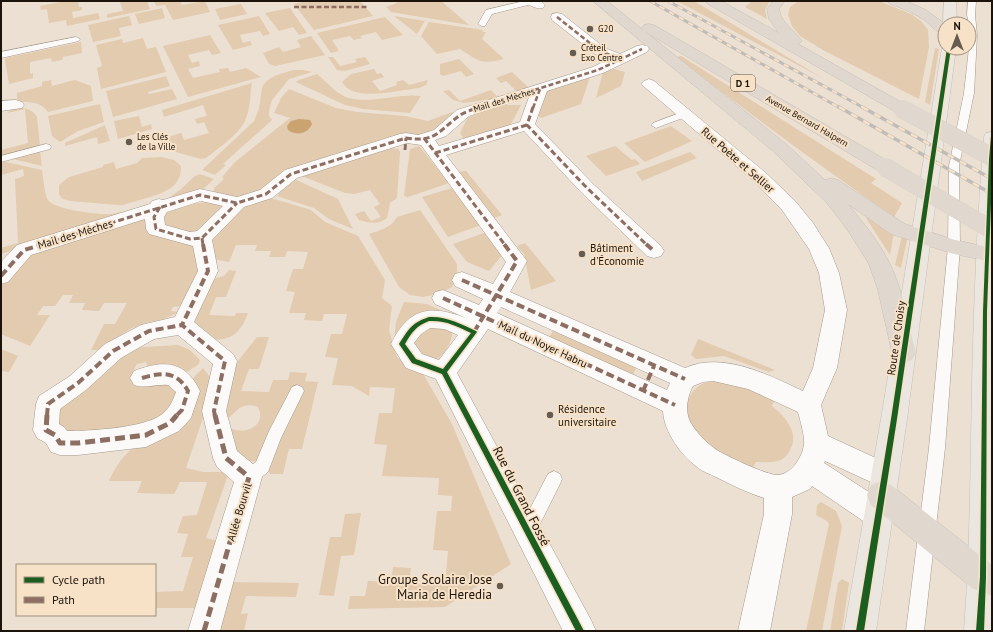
<svg xmlns="http://www.w3.org/2000/svg" width="993" height="632" viewBox="0 0 993 632" font-family="'PT Sans',sans-serif">
	<style>
		.green { fill: #e2cbaf }
		.water { fill: #caa371 }
		.lines { fill: none; stroke-linecap: round; stroke-linejoin: round }
		.lane-casing { stroke: #a39a8f; stroke-width: 1 }
		.street-casing { stroke: #a39a8f; stroke-width: 1 }
		.primary-casing { stroke: #c6c0ba; stroke-width: 1 }
		.highway-casing { stroke: #c6c0ba; stroke-width: 1 }
		.lane { fill: #fcfaf8; fill-rule: evenodd }
		.street { fill: #fcfaf8; fill-rule: evenodd }
		.primary { fill: #ece6e0; fill-rule: evenodd }
		.highway { fill: #e0d8cf; fill-rule: evenodd }
		.rail-far1-casing { stroke: #c0bcb8; stroke-width: 3 }
		.rail-casing { stroke: #c0bcb8; stroke-width: 3.5 }
		.rail-far1 { stroke: #f7e1c7; stroke-width: 2; stroke-dasharray: 5.5; stroke-linecap: butt }
		.rail { stroke: #f7e1c7; stroke-width: 2.5; stroke-dasharray: 7; stroke-linecap: butt }
		.highway-bridge-casing { stroke: #c6c0ba; stroke-width: 18; stroke-linecap: butt }
		.highway-bridge { stroke: #e0d8cf; stroke-width: 18 }
		.quiet-far3 { stroke: #8d6e63; stroke-width: 2.5; stroke-dasharray: 5 2.5; stroke-linecap: butt }
		.quiet-far2 { stroke: #8d6e63; stroke-width: 3; stroke-dasharray: 6 3; stroke-linecap: butt }
		.quiet-far1 { stroke: #8d6e63; stroke-width: 4; stroke-dasharray: 8 4; stroke-linecap: butt }
		.quiet { stroke: #8d6e63; stroke-width: 5; stroke-dasharray: 10 5; stroke-linecap: butt }
		.cycleway-casing { stroke: #f7e1c7; stroke-width: 3 }
		.cycleway { fill: #1b5e20; fill-rule: evenodd }
		.poi-dot { fill: #655b51; stroke: #f7e1c7; stroke-width: 1.5 }
		.labels { text-anchor: middle; stroke-width: 4; stroke-linejoin: round; paint-order: stroke }
		.far-poi-label { font-size: 9px; fill: #1c140b; stroke: #f7e1c7; text-anchor: start }
		.far-street-label { font-size: 9px; fill: #1c140b; stroke: #f7e1c7 }
		.shield { fill: #f7e1c7; stroke: #5e5243; stroke-width: 1 }
		.shield-label { font-size: 10px; font-weight: bold; fill: #1c140b }
		.street-label { font-size: 11px; fill: #1c140b; stroke: #f7e1c7 }
		.poi-label { font-size: 11px; fill: #1c140b; stroke: #f7e1c7; text-anchor: start }
		.near-street-label { font-size: 13px; fill: #1c140b; stroke: #f7e1c7 }
		.near-poi-label { font-size: 13px; fill: #1c140b; stroke: #f7e1c7; text-anchor: end }
	</style>
	<rect width="100%" height="100%" fill="#ece0d2"/>
	<g class="green">
		<path d="M66,1H78L79,7H82V10L72,12L73,18L98,13L100,19L67,26L66,20L49,23L47,9L41,10L40,6Z"/>
		<path d="M124,1H147L150,9L107,18V14L123,11L120,2Z"/>
		<path d="M154,1H180L182,5L205,1L210,12L173,20L165,5L156,6Z"/>
		<path d="M307,1H360L373,16L314,30L294,4Z"/>
		<path d="M396,1L407,2L441,1L469,25L391,12L386,7L397,3Z"/>
		<path d="M677,1H694L824,79Z"/>
		<path d="M752,1H770L765,10L767,19L745,7Z"/>
		<path d="M799,1H879L911,14L921,21L928,30L929,47L919,99L823,50L800,36L792,26L788,15L790,7Z"/>
		<path d="M241,4L247,14L220,20L215,9Z"/>
		<path d="M162,8L165,18L139,24L135,14Z"/>
		<path d="M290,8L307,33L299,35L293,27L279,31L265,13Z"/>
		<path d="M129,16L132,25L119,28L121,36L93,42L88,25Z"/>
		<path d="M259,16L270,34L263,36L260,31L240,35L243,43L250,41L252,45L233,50L218,25Z"/>
		<path d="M394,16L425,21L417,34Z"/>
		<path d="M385,17L403,35L382,40L376,32L360,36L362,38L354,40L350,36L332,40L339,51L331,53L317,33Z"/>
		<path d="M429,22L483,30L482,32H486L482,39L504,59C481,65 479,61 460,49L437,54L421,36Z"/>
		<path d="M210,35L221,53L212,55L209,50L188,55L192,63L199,61L200,66L188,69L193,78L220,72L219,69L228,68L230,72L246,68L261,77L188,97L163,46Z"/>
		<path d="M311,36L325,55L275,66L269,64L263,53L279,47L283,52L301,47L297,40Z"/>
		<path d="M143,38L147,49L156,47L166,72L101,89L97,68L102,66L96,45L122,39L123,43Z"/>
		<path d="M81,42L82,53L63,57L62,60L52,62L51,58L30,62V74L33,73V78L9,84L5,60L6,58Z"/>
		<path d="M935,48L939,49L930,105L925,102Z"/>
		<path d="M681,56L876,179L871,183L902,203L894,217C820,166 748,113 677,57Z"/>
		<path d="M328,57H333L340,66L357,62L355,59L365,57L370,64L345,71L337,70Z"/>
		<path d="M459,59L474,74L466,77L461,71L443,76L440,74V64Z"/>
		<path d="M374,69L377,74L381,73L384,77L372,81L380,91L397,85L396,82L403,80L409,85L428,80L426,85L419,88C399,90 353,103 342,82L351,74Z"/>
		<path d="M614,69L625,72L621,86L596,98L603,72Z"/>
		<path d="M294,70H303L312,72L289,79L272,100L269,111V116L272,120L223,164L226,165L215,175L202,170L254,121C270,91 246,82 294,70Z"/>
		<path d="M512,72L529,88L499,101L484,100L464,103L453,100L443,91L449,90L460,101L491,90L498,97L516,91L506,81L501,83L496,78Z"/>
		<path d="M317,74C327,82 337,95 349,98C371,104 398,93 421,96L410,113L363,109L345,105L296,82L299,80Z"/>
		<path d="M166,76L170,86L148,92L149,94L172,89L177,99L113,117L106,91Z"/>
		<path d="M590,77L581,104L541,118L536,114L547,91Z"/>
		<path d="M51,80L52,86L75,80L91,86L93,101L48,112C41,101 28,102 17,102V93L42,86V82Z"/>
		<path d="M252,83C250,95 250,112 244,123C236,137 218,148 206,158L201,159L165,149L160,140L171,137V136L181,133L184,140L209,133L204,122L197,124L195,119L207,116L203,105L164,117L162,110Z"/>
		<path d="M289,89L336,108L357,112L405,116L428,121L452,112L454,115L448,123L426,135L403,136L264,191L235,199L214,193V188L224,179L222,177L235,162L290,118L274,113L281,98Z"/>
		<path d="M100,104L104,122L78,131L60,142L52,136L48,116Z"/>
		<path d="M502,105H521L509,128L464,139L460,133L468,117Z"/>
		<path d="M14,107C23,108 32,108 37,117L40,146L1,156V150L28,143L25,109L7,113Z"/>
		<path d="M139,116L142,127L151,124L152,129L118,139L114,121Z"/>
		<path d="M105,125L110,141L98,144L97,137L65,146V143Z"/>
		<path d="M671,126L692,141L645,162L624,143Z"/>
		<path d="M419,146L449,183L408,197L404,196L410,149Z"/>
		<path d="M615,146L632,160L635,159L640,164L606,176L586,156Z"/>
		<path d="M391,148L398,149L400,152L397,198L390,203L387,218C378,225 370,223 359,220L355,214L364,211L371,221L381,217L374,207L380,204L370,190L354,194L345,193L299,175Z"/>
		<path d="M40,151L42,166L13,159Z"/>
		<path d="M690,152L697,158L642,181L636,172Z"/>
		<path d="M161,157L174,160L181,166C181,172 180,178 176,183C167,195 137,200 123,205H118L70,201L63,199L59,195V185L69,177L103,167V165L114,162L116,169L137,163L142,158Z"/>
		<path d="M1,161L42,170C43,177 45,196 48,200C55,210 99,215 111,214C125,212 139,207 153,203L154,207L1,254V248L18,243L15,179L24,176L23,169L1,175Z"/>
		<path d="M466,171L502,215L494,218L457,172Z"/>
		<path d="M200,174L214,179L200,192L163,202L181,189L195,176Z"/>
		<path d="M292,178L338,199L353,229L329,219L314,208L277,196Z"/>
		<path d="M452,188L481,225L448,237L422,197Z"/>
		<path d="M271,198L311,210L325,222L358,236L385,280L382,298L392,306L389,330L397,357L422,372L452,424L511,564L445,607L348,609L350,596H365L368,581L391,582L393,567L411,568L409,584L445,585L448,551L433,550L437,511H451L452,496L438,495L439,478L382,476L387,445L374,444L379,413H392L395,388L370,387L369,396L352,386L332,385L338,358L325,357L331,334H342L347,314H324L322,321L304,320L306,313H289L295,292L286,291L293,269H303L308,252L287,251L285,257H269L271,251H255L257,245H236L229,262L213,259L208,239L234,211Z"/>
		<path d="M210,202L226,206L201,231L192,234L163,226V214C176,204 194,203 210,202Z"/>
		<path d="M420,210L457,264V274L452,287L441,293L433,295L423,297L410,295L399,287L369,234C380,230 391,228 397,217Z"/>
		<path d="M146,217L199,241L194,252L200,266L183,306L173,307L171,311L179,312L164,319L145,323L130,329L99,350H91L104,324H115L127,303H104L99,311L82,310L85,303H69L73,295H63L55,306H43L37,315H50L30,346L1,334V285L23,261L35,253Z"/>
		<path d="M868,217L894,232L890,255L866,218Z"/>
		<path d="M487,232L503,254L489,271L467,262L453,244Z"/>
		<path d="M902,236L906,237L907,240L901,268L895,265Z"/>
		<path d="M525,243L556,281L531,290L524,254L517,246Z"/>
		<path d="M229,270L236,271L226,297H216L209,315L235,316L236,313H248C239,337 227,343 202,338C200,336 198,333 196,330C191,318 208,290 213,279L224,276Z"/>
		<path d="M404,302L427,304L449,314L394,340L396,322Z"/>
		<path d="M429,323L452,332C453,342 443,356 435,361L421,357L412,345Z"/>
		<path d="M554,329L637,366L630,381L546,343Z"/>
		<path d="M257,337H269L259,369H249L241,391L269,392L273,380H288L290,372L307,373L305,381L318,382L302,449H289L283,474H270L262,455L256,461L246,462L238,457L227,432L233,429C247,435 267,424 258,407C240,401 237,412 225,421L230,371Z"/>
		<path d="M698,339L775,370L769,372L724,356L696,359L691,355Z"/>
		<path d="M178,345L190,350L200,360L198,365L185,373L148,370L146,362L137,364L134,369L138,382L152,377L181,388L163,424L60,436L55,418L61,405L130,348Z"/>
		<path d="M1,349L18,356L9,372L1,371Z"/>
		<path d="M203,368L210,377L206,409L186,468L203,472H229L206,538L218,541L197,608H155V592L183,591L193,557H181L188,534L177,533L183,516L197,515L207,482H180L174,494L137,493L142,481H109C116,465 129,446 146,441L189,382Z"/>
		<path d="M728,380L775,399L772,406C784,416 799,431 791,448C789,453 785,458 781,460C773,463 764,462 756,462L752,469C734,461 709,453 696,438C682,421 682,393 704,383C712,380 720,380 728,380Z"/>
		<path d="M821,502L836,511L842,526L822,631H806L829,524L827,521L816,515L817,505Z"/>
		<path d="M361,513L354,555L341,556L334,596L319,595L330,537H341L345,514Z"/>
		<path d="M842,579L849,583L842,631H830L838,583Z"/>
		<path d="M230,582L299,583L296,597L246,596L241,614L248,613L244,631H216Z"/>
	</g>
	<path class="water" d="M299,119L310,120L312,124C308,134 296,136 288,130L287,126L291,121Z"/>
	<g class="lines">
		<g class="lane-casing">
			<g id="lane">
				<path d="M524,1H537L536,3L492,14L485,26H482L478,24L486,10Z"/>
				<path d="M968,1H976L975,15L977,35L974,93L959,166L960,247L945,448L924,631H906L929,448L948,247L949,166L964,93L969,48V24L967,15Z"/>
				<path d="M76,37L80,39L79,41L1,58V52Z"/>
				<path d="M685,111L690,114L688,116L656,128L651,125L653,123Z"/>
				<path d="M46,144L50,145L51,147L50,149L1,162V156Z"/>
				<path d="M297,385L302,387L304,391L281,438L268,472L255,482L249,485L243,482L241,477L243,472L256,462L269,431L292,387Z"/>
				<path d="M554,471L560,474L562,479L560,484L533,538L527,540L521,538L519,532L521,526L548,474Z"/>
			</g>
		</g>
		<g class="street-casing">
			<g id="street">
				<path d="M526,1H541L545,5L543,8C537,9 530,7 526,1Z"/>
				<path d="M557,13L562,14L605,48L620,54L637,46L642,45L647,46L649,49L647,52L603,73L547,91L535,124L593,184L661,246L664,251L661,256L654,258L647,256L581,192L524,131L446,155L527,261L510,292L685,368C723,351 768,375 803,391L813,368L825,310L819,273L809,249L782,210L754,181L641,84L644,81L649,79L654,81L766,173L796,202L813,223L829,248L839,273L847,310L837,368L821,405L828,436L893,466L897,475L893,484L884,488L825,461L824,463L889,505L893,515L889,525L879,529L869,525L812,486L810,489L792,497V514L770,631H738L764,514V498C748,493 732,485 716,477C710,474 703,472 697,467C681,455 664,432 663,411L488,329L457,373L591,620L596,631H563L436,379L406,368L391,344C409,307 431,304 468,319L435,304L432,298L435,292L443,290L479,305L483,299L455,286L452,280L455,274L462,272L493,284L506,262L421,145L407,143L297,178L272,198L244,207L212,240L218,271L194,322L233,354L237,361L226,411L237,451L258,468L262,477L220,631H188L234,482L217,467L213,458L202,411L213,364L178,335L154,339L121,358L86,390L60,409L59,424L64,427L67,431C90,431 143,428 161,415C169,409 173,401 176,392L168,385C156,384 145,389 134,385L130,378L134,371C163,360 185,360 200,391L191,418L179,431L146,447L78,455H60L51,452L46,443L37,438L33,430L36,404L39,396L70,376L105,344L141,325L175,317L198,271L193,246L149,234L146,229L145,219L31,255L8,282L1,284V262L17,245L150,204L152,201L159,199L163,200L200,189L237,197L260,190L285,170L400,134L406,133L418,135L434,130L457,110L593,67L609,59L595,54L552,20L551,17L552,14ZM529,97L520,122L439,146L435,140L446,136L469,116ZM201,201L223,206L197,231L190,232L165,225L164,217L167,212ZM501,307L670,383L667,390L497,313ZM430,328L444,329L458,335L439,360L422,354L414,343L421,334ZM713,381L748,389L798,412C800,420 805,436 804,445C802,457 792,474 778,475C769,476 726,456 717,450C708,445 692,428 689,419C685,408 688,395 693,386L703,382Z"/>
				<path d="M16,100L22,102L24,105L22,108L1,111V101Z"/>
			</g>
		</g>
		<g class="primary-casing">
			<g id="primary">
				<path d="M944,1H956L957,24H945V26L943,24Z"/>
				<path d="M945,45V48H956L907,419L876,631H844L881,419L942,48Z"/>
				<path d="M992,132V631H964C972,525 970,419 974,313C976,254 979,195 984,137L986,133Z"/>
			</g>
		</g>
		<g class="highway-casing">
			<g id="highway">
				<path d="M593,1H607L786,144L825,180L832,178L838,180L905,224L955,240L992,248V260L988,261L954,254L891,234L848,204C863,222 878,241 889,262C903,290 908,323 916,353L912,360L904,363L896,360L892,353L878,290L869,264L847,229L827,203L774,152Z"/>
				<path d="M706,1H721L779,33L769,19L767,9L773,1H785L779,9C782,25 794,29 802,41L798,44L908,106L910,109L908,112L902,114L896,112L708,4Z"/>
				<path d="M888,1H906L926,10L945,24V35C937,33 931,25 924,20C914,13 902,8 890,4Z"/>
				<path d="M649,24L654,25L891,163L894,167L891,171L885,173L879,171L644,31L642,28L644,25Z"/>
				<path d="M881,481L891,485L992,565V596L972,588L871,505L867,495L871,485Z"/>
			</g>
		</g>
		<use href="#lane" class="lane"/>
		<use href="#street" class="street"/>
		<use href="#primary" class="primary"/>
		<use href="#highway" class="highway"/>
		<g class="rail-far1-casing">
			<g id="rail-far1">
				<path d="M650,1L840,108"/>
				<path d="M668,1L864,108"/>
			</g>
		</g>
		<g class="rail-casing">
			<g id="rail">
				<path d="M839,107L992,194"/>
				<path d="M862,107L992,179"/>
			</g>
		</g>
		<use href="#rail-far1" class="rail-far1"/>
		<use href="#rail" class="rail"/>
		<g class="highway-bridge-casing">
			<g id="highway-bridge">
				<path d="M902,109L992,157"/>
				<path d="M885,167L992,230"/>
			</g>
		</g>
		<use href="#highway-bridge" class="highway-bridge"/>
		<g class="quiet-far3">
			<path d="M294,7H368"/>
			<path d="M557,17L600,51L620,59"/>
			<path d="M477,108L598,70L642,49"/>
			<path d="M533,108L540,89"/>
		</g>
		<g class="quiet-far2">
			<path d="M533,107L527,125L587,188L647,245"/>
			<path d="M424,138L505,245"/>
			<path d="M405,150L406,138"/>
			<path d="M435,153L527,125"/>
			<path d="M160,207L154,217L156,229L190,239L202,238L237,203"/>
			<path d="M202,238L203,245"/>
			<path d="M41,245L200,195L237,203L266,194L291,174L406,138C438,143 439,129 462,114C467,111 475,109 480,107"/>
		</g>
		<g class="quiet-far1">
			<path d="M203,244L208,271L182,325L225,361L214,411L215,416"/>
			<path d="M646,244L654,251"/>
			<path d="M1,276L24,250L44,244"/>
			<path d="M462,280L685,379"/>
			<path d="M443,298L675,405"/>
			<path d="M474,332L517,261L504,244"/>
			<path d="M142,378C162,372 177,371 188,391L182,410L176,416"/>
			<path d="M643,391L654,366"/>
			<path d="M47,416L48,404L78,383L113,351L149,331L182,325"/>
		</g>
		<g class="quiet">
			<path d="M47,415L46,430L55,435L60,443H78L146,435L170,423L177,415"/>
			<path d="M204,631L249,477L226,458L215,415"/>
		</g>
		<g class="cycleway-casing">
			<g id="cycleway">
				<path d="M947,48H951L897,419L864,631H856L891,419Z"/>
				<path d="M991,136H992V176L987,311L986,577L984,631H976L980,577L983,311L989,159Z"/>
				<path d="M429,317C446,316 461,324 476,331L477,332L447,372L584,631H576L442,374L412,363L399,344C409,329 411,323 429,317ZM429,321C445,320 457,326 471,333L443,369L416,359L405,344C412,332 416,326 429,321Z"/>
			</g>
		</g>
		<use href="#cycleway" class="cycleway"/>
	</g>
	<g class="poi-dot">
		<circle cx="590" cy="29" r="4"/>
		<circle cx="573" cy="53" r="4"/>
		<circle cx="129" cy="142" r="4"/>
		<circle cx="582" cy="254" r="4"/>
		<circle cx="550" cy="415" r="4"/>
		<circle cx="500" cy="586" r="4"/>
	</g>
	<g class="labels">
		<g class="far-poi-label">
			<text x="598" y="32">G20</text>
			<text x="581" y="51">Créteil<tspan x="581" dy="10">Exo Centre</tspan></text>
			<text x="137" y="140">Les Clés<tspan x="137" dy="10">de la Ville</tspan></text>
		</g>
		<g class="far-street-label">
			<text transform="translate(504 100) rotate(-17)" y="3">Mail des Mèches</text>
			<text transform="translate(807 121) rotate(30)" y="3">Avenue Bernard Halpern</text>
		</g>
		<rect class="shield" x="731" y="75" width="24" height="16" rx="3"/>
		<g class="shield-label">
			<text x="743" y="87">D 1</text>
		</g>
		<g class="street-label">
			<text transform="translate(738 160) rotate(41)" y="4">Rue Poète et Sellier</text>
			<text transform="translate(75 234) rotate(-17)" y="4">Mail des Mèches</text>
			<text transform="translate(896 338) rotate(-82)" y="4">Route de Choisy</text>
			<text transform="translate(543 344) rotate(25)" y="4">Mail du Noyer Habru</text>
			<text transform="translate(239 512) rotate(-73)" y="4">Allée Bourvil</text>
		</g>
		<g class="poi-label">
			<text x="590" y="252">Bâtiment<tspan x="590" dy="13">d'Économie</tspan></text>
			<text x="558" y="413">Résidence<tspan x="558" dy="13">universitaire</tspan></text>
		</g>
		<g class="near-street-label">
			<text transform="translate(522 496) rotate(63)" y="5">Rue du Grand Fossé</text>
		</g>
		<g class="near-poi-label">
			<text x="492" y="584">Groupe Scolaire Jose<tspan x="492" dy="15">Maria de Heredia</tspan></text>
		</g>
	</g>
	<rect width="993" height="632" fill="none" stroke="#1c140b" stroke-width="4"/>
	<rect x="16" y="564" width="140" height="52" fill="#f7e1c7" stroke="#9f8f7c"/>
	<rect x="24" y="577" width="20" height="6" fill="#1b5e20" stroke="#9f8f7c"/>
	<text x="52" y="584" font-size="12" fill="#1c140b">Cycle path</text>
	<rect x="24" y="597" width="20" height="6" fill="#8d6e63" stroke="#9f8f7c"/>
	<text x="52" y="604" font-size="12" fill="#1c140b">Path</text>
	<g transform="translate(957 36)"><circle r="19" fill="#f7e1c7" stroke="#9f8f7c"/>
	<path d="M0-3L7 15L0 10L-7 15Z" fill="#655b51"/>
	<text y="-6" font-size="11" font-weight="bold" text-anchor="middle" fill="#1c140b">N</text>
	</g>
</svg>
